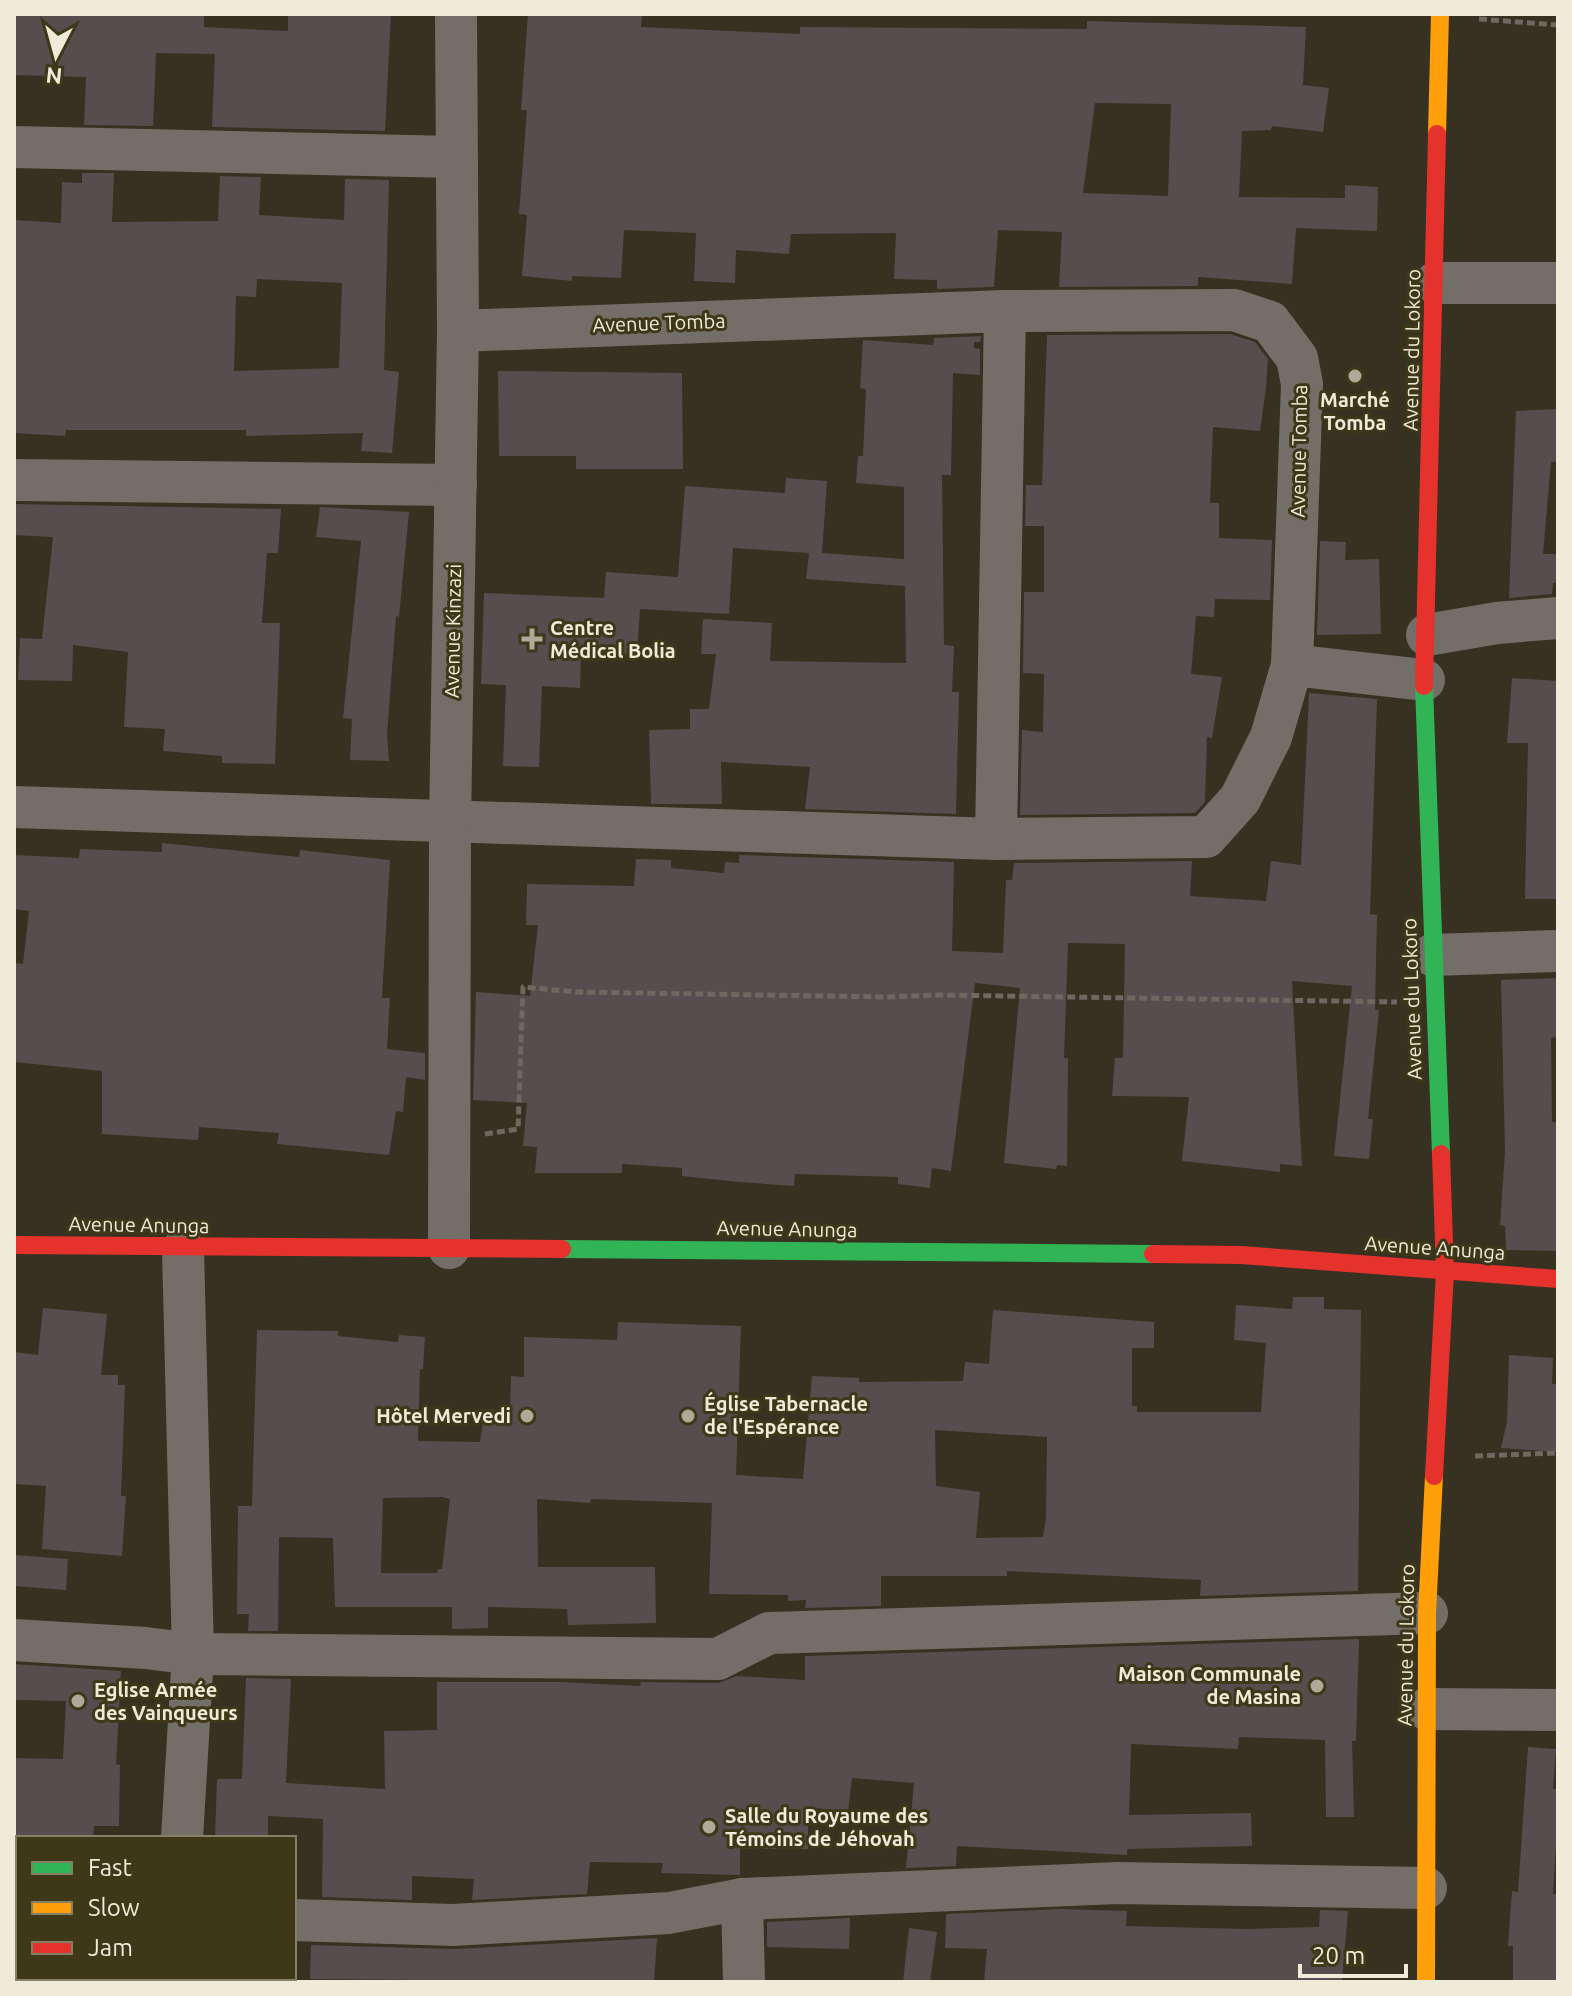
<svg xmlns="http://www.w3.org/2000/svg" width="1572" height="1996" viewBox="0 0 1572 1996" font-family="Ubuntu,sans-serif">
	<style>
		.building { fill: #574d4e; fill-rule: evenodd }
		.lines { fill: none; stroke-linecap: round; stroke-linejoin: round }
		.path { stroke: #6d6860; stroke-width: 5; stroke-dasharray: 8 4; stroke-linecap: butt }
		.street { stroke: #736f68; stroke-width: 42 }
		.fast { stroke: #30b455; stroke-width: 18 }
		.slow { stroke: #ff9f0a; stroke-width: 18 }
		.jam { stroke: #e5322d; stroke-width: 18 }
		.poi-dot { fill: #aeaa98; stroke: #3e3718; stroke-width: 3 }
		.labels { text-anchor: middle; stroke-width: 6; stroke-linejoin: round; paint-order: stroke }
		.street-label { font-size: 20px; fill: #efebd9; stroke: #3e3718 }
		.poi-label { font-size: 20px; font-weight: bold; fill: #efebd9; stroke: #3e3718; text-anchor: start }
	</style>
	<rect width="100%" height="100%" fill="#363120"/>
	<g class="building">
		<path d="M14,14H204V27L288,31V14H391L385,131L212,127L215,54L156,53L153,126L84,125L86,77L14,75Z"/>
		<path d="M528,14H642L641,27L800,34V27L1087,29V21L1306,27L1303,85L1329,88L1323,132L1272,126L1271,130L1242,131L1239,197L1345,198V185L1378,187L1377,231L1296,228L1292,284L1198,277V286L1059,287L1062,232L998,230L994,287L937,289V280L894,279L896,233L791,234L789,254L736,250L735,283L694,281L696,233L624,230L621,278L572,276V281L522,276L527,215L519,214L527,110H521ZM1095,103L1171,104L1168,196L1083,193Z"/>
		<path d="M82,173H114L112,222L218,221L220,176L261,177L259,215L344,220L345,179L389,180L384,370L399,372L392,453L361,451L363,433L246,436V430H66L65,436L14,433V220L61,223L62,182L82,183ZM257,279L342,283L339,368L234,371L236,296L256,297Z"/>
		<path d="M1230,334L1255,342L1268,359L1266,388L1260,431L1213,427L1210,503H1219V538L1272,540L1270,600L1215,599L1214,617L1196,616L1191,674L1222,677L1212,738L1207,737L1205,802L1195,813L1020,815L1022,730L1043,732L1044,674L1023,673L1024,592H1044V526H1025L1026,485H1042L1047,335Z"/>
		<path d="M981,336L980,342H974V348L980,349V375L953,373L951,475H942L944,645L954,646L952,692H959L956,814L805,809L810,767L721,762L722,804H651L649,730L690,729V709H709L716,654H701L703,619L772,623L770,661L906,663L905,586L806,579L809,553L733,548L729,614L640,609L637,656L581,652L580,688L542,686L539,767L503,766L506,685L481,684L484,593L604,598L606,572L678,577L685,486L785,493L786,478L827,481L822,553L904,559V487L856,483L858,456H863L866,389L860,388L863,340L933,345L934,338Z"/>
		<path d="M498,371L682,373L683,469H576V456H499Z"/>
		<path d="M1558,409V462H1551L1543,554H1558V583H1553L1552,594L1509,598L1516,411Z"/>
		<path d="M14,504L281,509L278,553H267L262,623H280L275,764L222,763V756L163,751L165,729L124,727L128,652L73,645L72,681L18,680L20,638L42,639L53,537L14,535Z"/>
		<path d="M320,507L409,512L399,617L396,616L387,734L389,761L350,760L352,719L343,718L361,541L316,537Z"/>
		<path d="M1320,541L1346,542L1345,560L1379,559L1381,634L1317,635Z"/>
		<path d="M1512,678L1558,681V899H1525L1528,743H1507Z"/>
		<path d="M1309,693L1377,699L1370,914L1377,915L1375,1010H1379L1368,1119H1373L1369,1159L1334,1156L1352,986L1292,981L1302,1166L1280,1164V1172L1182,1161L1189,1097L1112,1096L1115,1058H1123L1125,944L1068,943L1064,1058H1068L1067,1166L1057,1165L1056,1169L1004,1163L1020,988L975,983L951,1171L932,1168L930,1188L898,1184V1177L795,1174L794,1186L739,1182L682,1176V1168L622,1164V1173H535L537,1147L523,1146L527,1103L473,1100L476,992L530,996L538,925H526L527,884L634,886L636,859L671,860V868L724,873L725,862L739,863V855L954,862L952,951L1003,953L1006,880H1012L1014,863L1192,861L1190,896L1266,901L1271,861L1301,865Z"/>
		<path d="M162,843L299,857L300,850L390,860L382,998H390L387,1049L425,1053V1080L406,1077L403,1112L396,1111L389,1155L277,1144L279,1133L199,1127L198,1140L102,1134V1071L14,1062V963L23,964L29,911L14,909V855L79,858L80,849L162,852Z"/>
		<path d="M1558,978V1037L1551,1038L1552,1122H1558V1251L1506,1250L1505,1226L1500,1225L1505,1152L1501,980Z"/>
		<path d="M1293,1297H1324V1309L1361,1310L1358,1591L1200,1596L1201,1580L1007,1571V1576H881V1606L805,1608L806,1600L788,1601V1595L709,1594L712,1503L591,1499L590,1503L537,1499L538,1567H655L656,1623L568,1625L567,1609L488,1607V1628L452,1629V1607H335L333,1538L279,1537L278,1631H248L249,1614H237L238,1506H252L257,1330L338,1331V1336L398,1342L399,1335L425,1337L423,1369H420L418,1441L480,1442L485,1409L510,1412L511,1376L524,1377V1337L617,1340L618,1322L741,1326L736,1475L803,1479L812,1376L859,1378V1382L963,1381L965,1362L989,1364L993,1310L1154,1322V1348H1132V1406H1137V1412H1261L1266,1343L1234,1340L1236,1305L1292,1309ZM935,1430L1047,1437L1046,1518L1043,1537L976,1538L980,1492L936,1486ZM442,1497L450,1499L442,1569H438L437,1573H381L383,1498Z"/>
		<path d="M43,1308L107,1314L101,1375H118V1385H125L121,1496H126L122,1556L42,1549L46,1486L14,1484V1352L38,1355Z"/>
		<path d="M1509,1355L1553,1358L1552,1384H1558V1452L1501,1448L1507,1422Z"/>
		<path d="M14,1555L68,1559L66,1590L14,1586Z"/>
		<path d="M1359,1639L1356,1741H1352L1354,1817H1326L1325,1740L1239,1737L1238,1749L1131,1744L1129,1815L1251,1813L1252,1846L1127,1849V1855L957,1846L956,1866L906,1868L914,1783L852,1778L848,1812L808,1807V1849H740V1875L661,1873L663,1863L590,1862L587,1894L472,1900L474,1879L412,1876V1900L322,1897L323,1819L268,1816V1838H215L217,1779H242L246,1678L291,1679L286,1783L385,1789L384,1731L437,1730V1682H561L640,1686L641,1682L718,1683L737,1676L805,1680V1656Z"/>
		<path d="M14,1664L121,1671L116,1764L120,1765L119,1826H94L93,1838H14V1758L63,1759L66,1701L14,1700Z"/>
		<path d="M1528,1747L1556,1749L1553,1789H1558V1813L1553,1894H1558V1982H1513V1946H1508L1512,1891L1518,1892Z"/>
		<path d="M1060,1909L1127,1911L1126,1926L1246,1929L1319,1927L1320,1910L1348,1911L1342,1982H984L987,1949L945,1948L946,1914Z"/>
		<path d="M850,1918L849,1949L767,1947V1922Z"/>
		<path d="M909,1928L937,1932L930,1982H903Z"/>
		<path d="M657,1938L654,1982L310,1979L311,1945L454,1949Z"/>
	</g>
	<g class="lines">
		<g class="path">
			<path d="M1479,19L1558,25"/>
			<path d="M485,1134L518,1129L523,987L576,992L887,997L939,995L1397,1002"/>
			<path d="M1475,1456L1558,1453"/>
		</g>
		<g class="street">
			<path d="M14,147L454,157"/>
			<path d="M1435,283H1558"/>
			<path d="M458,331L1005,311L1234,310L1270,322L1297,358L1302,384L1292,665"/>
			<path d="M14,480L456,485"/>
			<path d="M1427,635L1497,623L1558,618"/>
			<path d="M14,807L996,839L1206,837L1240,799L1271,737L1292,665L1424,680"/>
			<path d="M996,839L1005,311"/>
			<path d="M1432,955L1558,951"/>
			<path d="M449,1248L450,824L458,331L456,14"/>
			<path d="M14,1640L146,1648L193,1654L718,1659L769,1633L1427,1613"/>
			<path d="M1426,1709L1558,1710"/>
			<path d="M182,1838L193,1654L183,1249"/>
			<path d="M742,1899L744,1982"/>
			<path d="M14,1912H18"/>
			<path d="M294,1920L453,1925L669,1913L742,1899L1118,1883L1426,1888"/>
			<path d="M175,1982L176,1978"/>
		</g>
		<g class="fast">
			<path d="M1424,686L1441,1154"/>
			<path d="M562,1249L1153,1254"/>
		</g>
		<g class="slow">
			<path d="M1437,134L1440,14"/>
			<path d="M1426,1982L1427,1613L1434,1476"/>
		</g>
		<g class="jam">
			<path d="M1424,686L1437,134"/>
			<path d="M14,1245L562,1249"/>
			<path d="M1153,1254L1241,1255L1558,1279"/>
			<path d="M1434,1476L1445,1271L1441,1154"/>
		</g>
	</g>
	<g class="poi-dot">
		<circle cx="1355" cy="376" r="8"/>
		<path d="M528 627h8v8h8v8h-8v8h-8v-8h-8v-8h8z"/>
		<circle cx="527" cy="1416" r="8"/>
		<circle cx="688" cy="1416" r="8"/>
		<circle cx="1317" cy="1686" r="8"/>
		<circle cx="78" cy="1701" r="8"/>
		<circle cx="709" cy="1827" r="8"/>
	</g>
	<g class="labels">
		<g class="street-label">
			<text transform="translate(659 323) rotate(-2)" y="7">Avenue Tomba</text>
			<text transform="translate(1412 350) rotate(-89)" y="7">Avenue du Lokoro</text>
			<text transform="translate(1299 451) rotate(-89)" y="7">Avenue Tomba</text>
			<text transform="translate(453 631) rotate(-89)" y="7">Avenue Kinzazi</text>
			<text transform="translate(1412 999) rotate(-92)" y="7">Avenue du Lokoro</text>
			<text transform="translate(139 1225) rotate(1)" y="7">Avenue Anunga</text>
			<text transform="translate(787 1229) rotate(1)" y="7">Avenue Anunga</text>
			<text transform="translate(1435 1248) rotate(4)" y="7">Avenue Anunga</text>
			<text transform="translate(1406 1645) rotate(-89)" y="7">Avenue du Lokoro</text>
		</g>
		<g class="poi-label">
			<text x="1355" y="407" text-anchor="middle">Marché<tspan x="1355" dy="23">Tomba</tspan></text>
			<text x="550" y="635">Centre<tspan x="550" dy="23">Médical Bolia</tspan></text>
			<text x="704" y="1411">Église Tabernacle<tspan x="704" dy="23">de l'Espérance</tspan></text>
			<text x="511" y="1423" text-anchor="end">Hôtel Mervedi</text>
			<text x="1301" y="1681" text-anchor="end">Maison Communale<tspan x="1301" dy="23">de Masina</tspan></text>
			<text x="94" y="1697">Eglise Armée<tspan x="94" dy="23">des Vainqueurs</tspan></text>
			<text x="725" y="1823">Salle du Royaume des<tspan x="725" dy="23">Témoins de Jéhovah</tspan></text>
		</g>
	</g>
	<rect width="1572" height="1996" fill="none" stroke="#efebd9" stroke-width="32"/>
	<rect x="16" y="1836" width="280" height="144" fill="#3e3718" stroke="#857f65" stroke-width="2"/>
	<rect x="32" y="1862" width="40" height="12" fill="#30b455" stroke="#857f65" stroke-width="2"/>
	<text x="88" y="1876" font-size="24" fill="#efebd9">Fast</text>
	<rect x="32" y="1902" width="40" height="12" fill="#ff9f0a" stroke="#857f65" stroke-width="2"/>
	<text x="88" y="1916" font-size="24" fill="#efebd9">Slow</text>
	<rect x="32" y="1942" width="40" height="12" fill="#e5322d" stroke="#857f65" stroke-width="2"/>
	<text x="88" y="1956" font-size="24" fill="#efebd9">Jam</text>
	<g transform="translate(56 56) rotate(186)" stroke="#3e3718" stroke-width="6" paint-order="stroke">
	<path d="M0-6L14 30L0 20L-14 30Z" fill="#efebd9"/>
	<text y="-12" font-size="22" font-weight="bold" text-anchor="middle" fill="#efebd9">N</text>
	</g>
	<path d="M1300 1964v12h106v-12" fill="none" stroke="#efebd9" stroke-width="4"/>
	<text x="1312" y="1964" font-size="24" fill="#efebd9" stroke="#3e3718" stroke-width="6" paint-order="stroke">20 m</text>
</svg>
